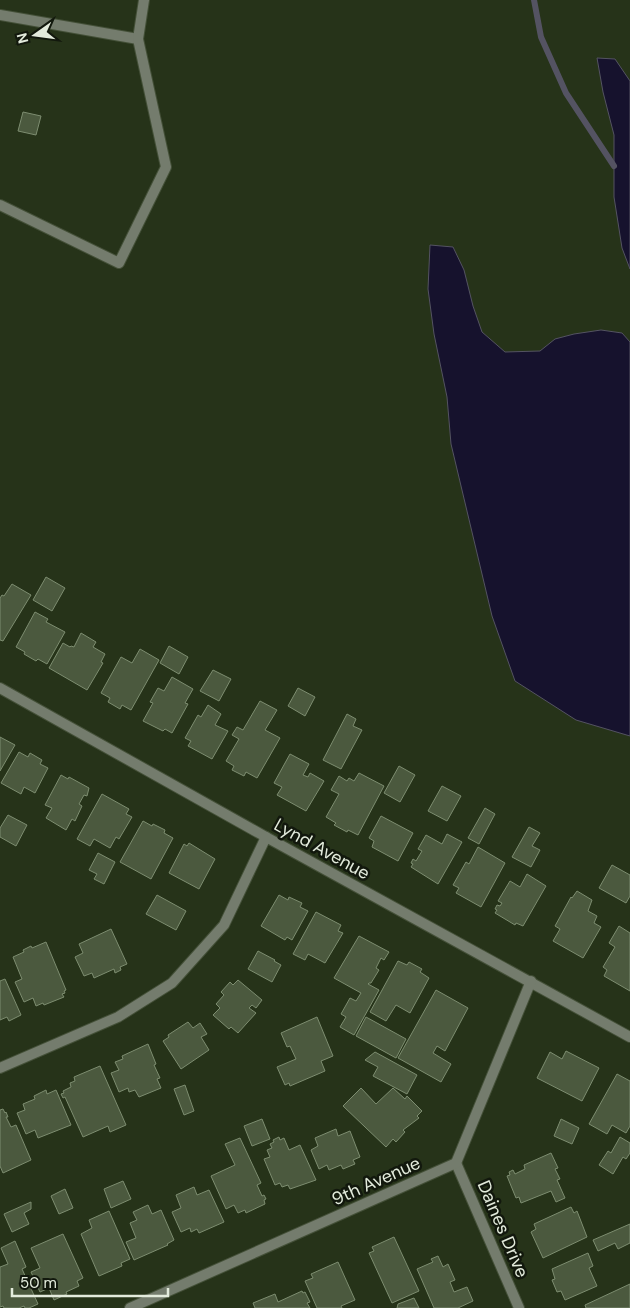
<svg xmlns="http://www.w3.org/2000/svg" width="630" height="1308" viewBox="0 0 630 1308" font-family="'DM Sans',sans-serif">
	<style>
		.water { fill: #16122d; stroke: #545362 }
		.lines { fill: none; stroke-linecap: round; stroke-linejoin: round }
		.stream { stroke: #545362; stroke-width: 6 }
		.building { fill: #4b593e; stroke: #7d8d70 }
		.lane-casing { stroke: #445038; stroke-width: 12 }
		.street-casing { stroke: #445038; stroke-width: 12 }
		.lane { stroke: #747c6d; stroke-width: 10 }
		.street { stroke: #747c6d; stroke-width: 10 }
		.labels { text-anchor: middle; stroke-width: 5; stroke-linejoin: round; paint-order: stroke }
		.street-label { font-size: 18px; fill: #e3ebdc; stroke: #12180d }
	</style>
	<rect width="100%" height="100%" fill="#263319"/>
	<g class="water">
		<path d="M597,58L615,59L630,81V269L622,248L614,197V135L603,92Z"/>
		<path d="M430,245L453,247L464,270L473,306L482,332L505,352L540,351L555,339L574,334L601,330L622,333L630,342V736L576,720L515,681L492,616L451,444L447,397L434,334L428,289Z"/>
	</g>
	<g class="lines">
		<path class="stream" d="M534,0L541,37L566,93L614,166"/>
	</g>
	<g class="building">
		<path d="M23,112L41,116L36,135L18,131Z"/>
		<path d="M46,577L65,588L52,611L33,600Z"/>
		<path d="M12,584L31,595L3,641L0,640V598L2,595L4,596Z"/>
		<path d="M35,612L48,619L46,622L65,632L47,664L38,659L36,661L24,654L25,652L16,647Z"/>
		<path d="M81,633L96,642L93,647L105,654L101,662L103,663L87,690L49,668L63,643L70,647L71,646L74,647Z"/>
		<path d="M169,646L188,657L179,674L160,663Z"/>
		<path d="M140,649L159,660L131,710L122,705L120,709L108,702L110,698L101,693L121,657L132,663Z"/>
		<path d="M213,670L231,679L219,701L200,691Z"/>
		<path d="M172,677L193,689L185,703L188,704L172,733L165,729L163,731L143,721L153,703L150,702L158,688L164,691Z"/>
		<path d="M298,688L315,697L305,716L288,706Z"/>
		<path d="M260,701L277,710L265,730L280,738L257,778L246,772L244,776L232,770L234,766L226,761L239,739L232,735L237,727L243,730Z"/>
		<path d="M208,705L221,714L215,725L228,731L212,759L188,746L191,741L185,738L198,715L201,717Z"/>
		<path d="M347,714L356,719L353,726L362,730L341,769L323,760Z"/>
		<path d="M0,737L15,745L0,771Z"/>
		<path d="M19,752L28,757L30,753L42,760L40,764L48,768L35,793L24,787L21,794L1,783Z"/>
		<path d="M290,754L309,764L303,775L308,777L310,773L324,781L306,811L277,795L282,787L274,783Z"/>
		<path d="M399,766L415,775L400,802L384,793Z"/>
		<path d="M359,773L384,786L358,835L348,830L347,832L334,825L336,823L326,817L339,794L331,790L339,776L347,781L349,778L354,781Z"/>
		<path d="M61,775L68,779L69,777L89,788L87,796L84,795L79,804L82,806L75,821L72,819L66,830L46,818L52,808L45,805Z"/>
		<path d="M442,786L461,796L447,821L428,811Z"/>
		<path d="M102,794L129,809L126,814L132,817L119,839L116,837L110,848L94,839L90,846L77,839Z"/>
		<path d="M485,808L495,814L479,844L468,838Z"/>
		<path d="M8,815L27,825L16,846L0,837V828Z"/>
		<path d="M381,816L413,833L398,861L372,847L374,841L369,838Z"/>
		<path d="M143,821L152,826L153,824L165,830L164,833L173,838L151,879L120,862Z"/>
		<path d="M529,827L540,833L532,846L540,850L531,867L512,857Z"/>
		<path d="M447,834L462,842L438,884L411,867L413,864L411,863L413,859L416,861L422,851L418,849L426,835L442,844Z"/>
		<path d="M189,843L215,859L199,889L169,873L184,844L187,846Z"/>
		<path d="M478,847L505,863L481,907L456,893L459,888L453,885L466,862L469,864Z"/>
		<path d="M98,853L115,862L104,884L94,879L97,874L89,870Z"/>
		<path d="M612,865L630,875V896L626,903L599,888Z"/>
		<path d="M527,874L546,886L523,926L516,923L515,925L495,913L497,910L495,909L497,905L500,906L502,903L498,901L510,881L520,887Z"/>
		<path d="M577,891L592,900L588,911L597,916L594,923L601,927L583,958L553,941L560,929L555,926L571,897L572,898Z"/>
		<path d="M157,895L186,911L176,930L146,914Z"/>
		<path d="M279,895L288,900L289,897L302,903L300,907L308,911L292,940L287,937L285,940L261,926Z"/>
		<path d="M316,912L341,925L338,931L343,933L325,963L308,954L305,960L293,954Z"/>
		<path d="M619,926L630,933V991L604,976L607,970L603,967L615,947L609,943Z"/>
		<path d="M111,929L127,964L120,967L121,970L115,973L114,969L94,978L92,973L84,976L75,957L83,953L79,944Z"/>
		<path d="M359,936L389,952L384,960L381,958L376,968L379,970L371,983H369L368,984L379,990L354,1035L340,1027L346,1017L341,1014L350,998L356,1001L361,993L334,978Z"/>
		<path d="M46,942L66,990L64,991L65,993L62,994L64,997L44,1005L43,1003L36,1006L33,998L24,1002L15,982L22,979L13,957L24,952L23,950L31,946L32,948Z"/>
		<path d="M258,951L275,960L274,961L281,965L272,982L248,969Z"/>
		<path d="M398,961L407,965L409,962L422,969L420,972L429,978L410,1013L396,1005L386,1021L370,1012Z"/>
		<path d="M5,979L21,1015L9,1021L7,1017L0,1020V981Z"/>
		<path d="M238,980L262,1000L256,1008L252,1005L249,1008L256,1013L238,1033L231,1027L229,1029L213,1015L220,1008L216,1004L224,995L221,992L230,982L233,985Z"/>
		<path d="M436,990L468,1008L445,1051L437,1046L433,1053L451,1064L441,1082L398,1058Z"/>
		<path d="M317,1017L333,1056L321,1061L325,1071L290,1086L289,1083L285,1085L277,1067L296,1059L290,1046L287,1047L281,1033Z"/>
		<path d="M366,1017L406,1039L396,1058L356,1036Z"/>
		<path d="M188,1022L193,1028L200,1023L207,1034L201,1037L209,1050L181,1069L163,1041L169,1037L168,1035Z"/>
		<path d="M148,1044L156,1064L154,1065L160,1078L157,1079L161,1088L139,1097L135,1090L129,1092L128,1088L119,1092L111,1073L119,1070L115,1062L123,1059L122,1056Z"/>
		<path d="M566,1051L599,1068L582,1101L537,1078L550,1052L562,1059Z"/>
		<path d="M375,1052L417,1075L407,1094L373,1076L378,1067L365,1060Z"/>
		<path d="M100,1066L126,1125L110,1132L108,1126L83,1137L65,1097L63,1098L61,1094L64,1093L63,1091L71,1087L70,1083L75,1081L74,1077Z"/>
		<path d="M617,1074L630,1081V1126L626,1133L612,1125L607,1134L589,1124Z"/>
		<path d="M185,1085L194,1111L184,1115L174,1089Z"/>
		<path d="M361,1088L376,1104L393,1088L405,1099L407,1096L422,1111L417,1116L419,1118L403,1130L405,1132L396,1142L393,1139L386,1147L343,1106Z"/>
		<path d="M46,1090L47,1094L56,1090L71,1125L38,1138L35,1130L26,1134L17,1113L25,1110L23,1104L35,1099L34,1096Z"/>
		<path d="M3,1109L5,1113L6,1112L8,1117H6L11,1127L16,1125L31,1160L3,1173L0,1166V1110Z"/>
		<path d="M262,1119L270,1139L252,1146L244,1126Z"/>
		<path d="M561,1119L579,1128L572,1144L554,1136Z"/>
		<path d="M336,1129L338,1136L350,1131L360,1157L353,1160L355,1164L343,1169L341,1165L329,1170L327,1165L319,1169L311,1150L318,1146L315,1138Z"/>
		<path d="M279,1137L280,1140L284,1138L289,1150L300,1145L316,1180L290,1189L288,1185L282,1187L280,1183L275,1185L264,1159L270,1157L267,1150L272,1148L270,1144L274,1142L273,1140Z"/>
		<path d="M620,1137L630,1143V1153L626,1159L623,1157L613,1174L599,1165L608,1151L611,1153Z"/>
		<path d="M240,1138L261,1183L257,1185L262,1196L264,1195L266,1199L264,1200L265,1204L246,1213L245,1210L238,1213L234,1205L226,1209L211,1176L235,1165L225,1144Z"/>
		<path d="M551,1153L558,1168L555,1169L560,1179L557,1180L565,1198L556,1202L551,1191L521,1203L519,1197L516,1198L507,1176L510,1175L509,1172L513,1170L515,1174L525,1169L524,1165Z"/>
		<path d="M123,1181L131,1199L111,1208L104,1189Z"/>
		<path d="M194,1187L197,1195L209,1190L224,1222L199,1233L197,1229L191,1232L190,1228L181,1232L172,1212L181,1208L176,1195Z"/>
		<path d="M65,1189L73,1208L59,1214L51,1196Z"/>
		<path d="M31,1202V1209L24,1213L29,1224L12,1232L4,1214Z"/>
		<path d="M148,1205L152,1214L161,1210L174,1240L167,1244L168,1245L134,1260L126,1242L136,1238L130,1223L137,1220L133,1212Z"/>
		<path d="M571,1207L574,1213L577,1211L587,1237L543,1258L531,1232L536,1229L534,1224Z"/>
		<path d="M109,1211L130,1259L121,1263L122,1266L99,1276L81,1234L92,1228L89,1220Z"/>
		<path d="M630,1224V1243L618,1249L615,1243L598,1251L593,1240Z"/>
		<path d="M63,1234L83,1278L77,1281L79,1286L66,1292L67,1294L54,1300L49,1288L40,1292L31,1272L40,1268L31,1248Z"/>
		<path d="M394,1237L419,1291L392,1303L369,1253L374,1251L372,1247Z"/>
		<path d="M15,1241L26,1267L22,1269L38,1304L29,1308H25L24,1306L19,1308H4L3,1306L0,1307V1267L8,1264L1,1248Z"/>
		<path d="M588,1253L593,1266L589,1268L597,1286L565,1300L561,1291L557,1292L552,1280L555,1279L552,1269Z"/>
		<path d="M438,1256L443,1267L448,1264L455,1280L450,1282L454,1292L467,1287L473,1301L458,1308H434L417,1269L433,1262L431,1259Z"/>
		<path d="M338,1262L355,1300L341,1306L342,1308H317L305,1281L313,1278L311,1274Z"/>
		<path d="M630,1284V1308H586L585,1305Z"/>
		<path d="M302,1291L303,1293L305,1292L310,1302L307,1303L310,1308H255L253,1303L275,1294L278,1302Z"/>
		<path d="M414,1298L419,1308H397L398,1304Z"/>
	</g>
	<g class="lines">
		<g class="lane-casing">
			<g id="lane">
				<path d="M0,15L138,39"/>
				<path d="M0,205L119,263L166,167L138,39L144,0"/>
			</g>
		</g>
		<g class="street-casing">
			<g id="street">
				<path d="M0,688L266,837L630,1037"/>
				<path d="M0,1068L118,1017L172,983L224,925L266,837"/>
				<path d="M456,1163L519,1308"/>
				<path d="M130,1308L456,1163L531,981"/>
			</g>
		</g>
		<use href="#lane" class="lane"/>
		<use href="#street" class="street"/>
	</g>
	<g class="labels">
		<g class="street-label">
			<text transform="translate(322 849) rotate(29)" y="6">Lynd Avenue</text>
			<text transform="translate(376 1181) rotate(-24)" y="6">9th Avenue</text>
			<text transform="translate(503 1229) rotate(67)" y="6">Daines Drive</text>
		</g>
	</g>
	<g transform="translate(35 35) rotate(256)" stroke="#12180d" stroke-width="4" paint-order="stroke">
	<path d="M0-4L9 19L0 12L-9 19Z" fill="#e3ebdc"/>
	<text y="-8" font-size="14" font-weight="bold" text-anchor="middle" fill="#e3ebdc">N</text>
	</g>
	<path d="M12 1288v8h156v-8" fill="none" stroke="#e3ebdc" stroke-width="2.5"/>
	<text x="20" y="1288" font-size="15" fill="#e3ebdc" stroke="#12180d" stroke-width="4" paint-order="stroke">50 m</text>
</svg>
